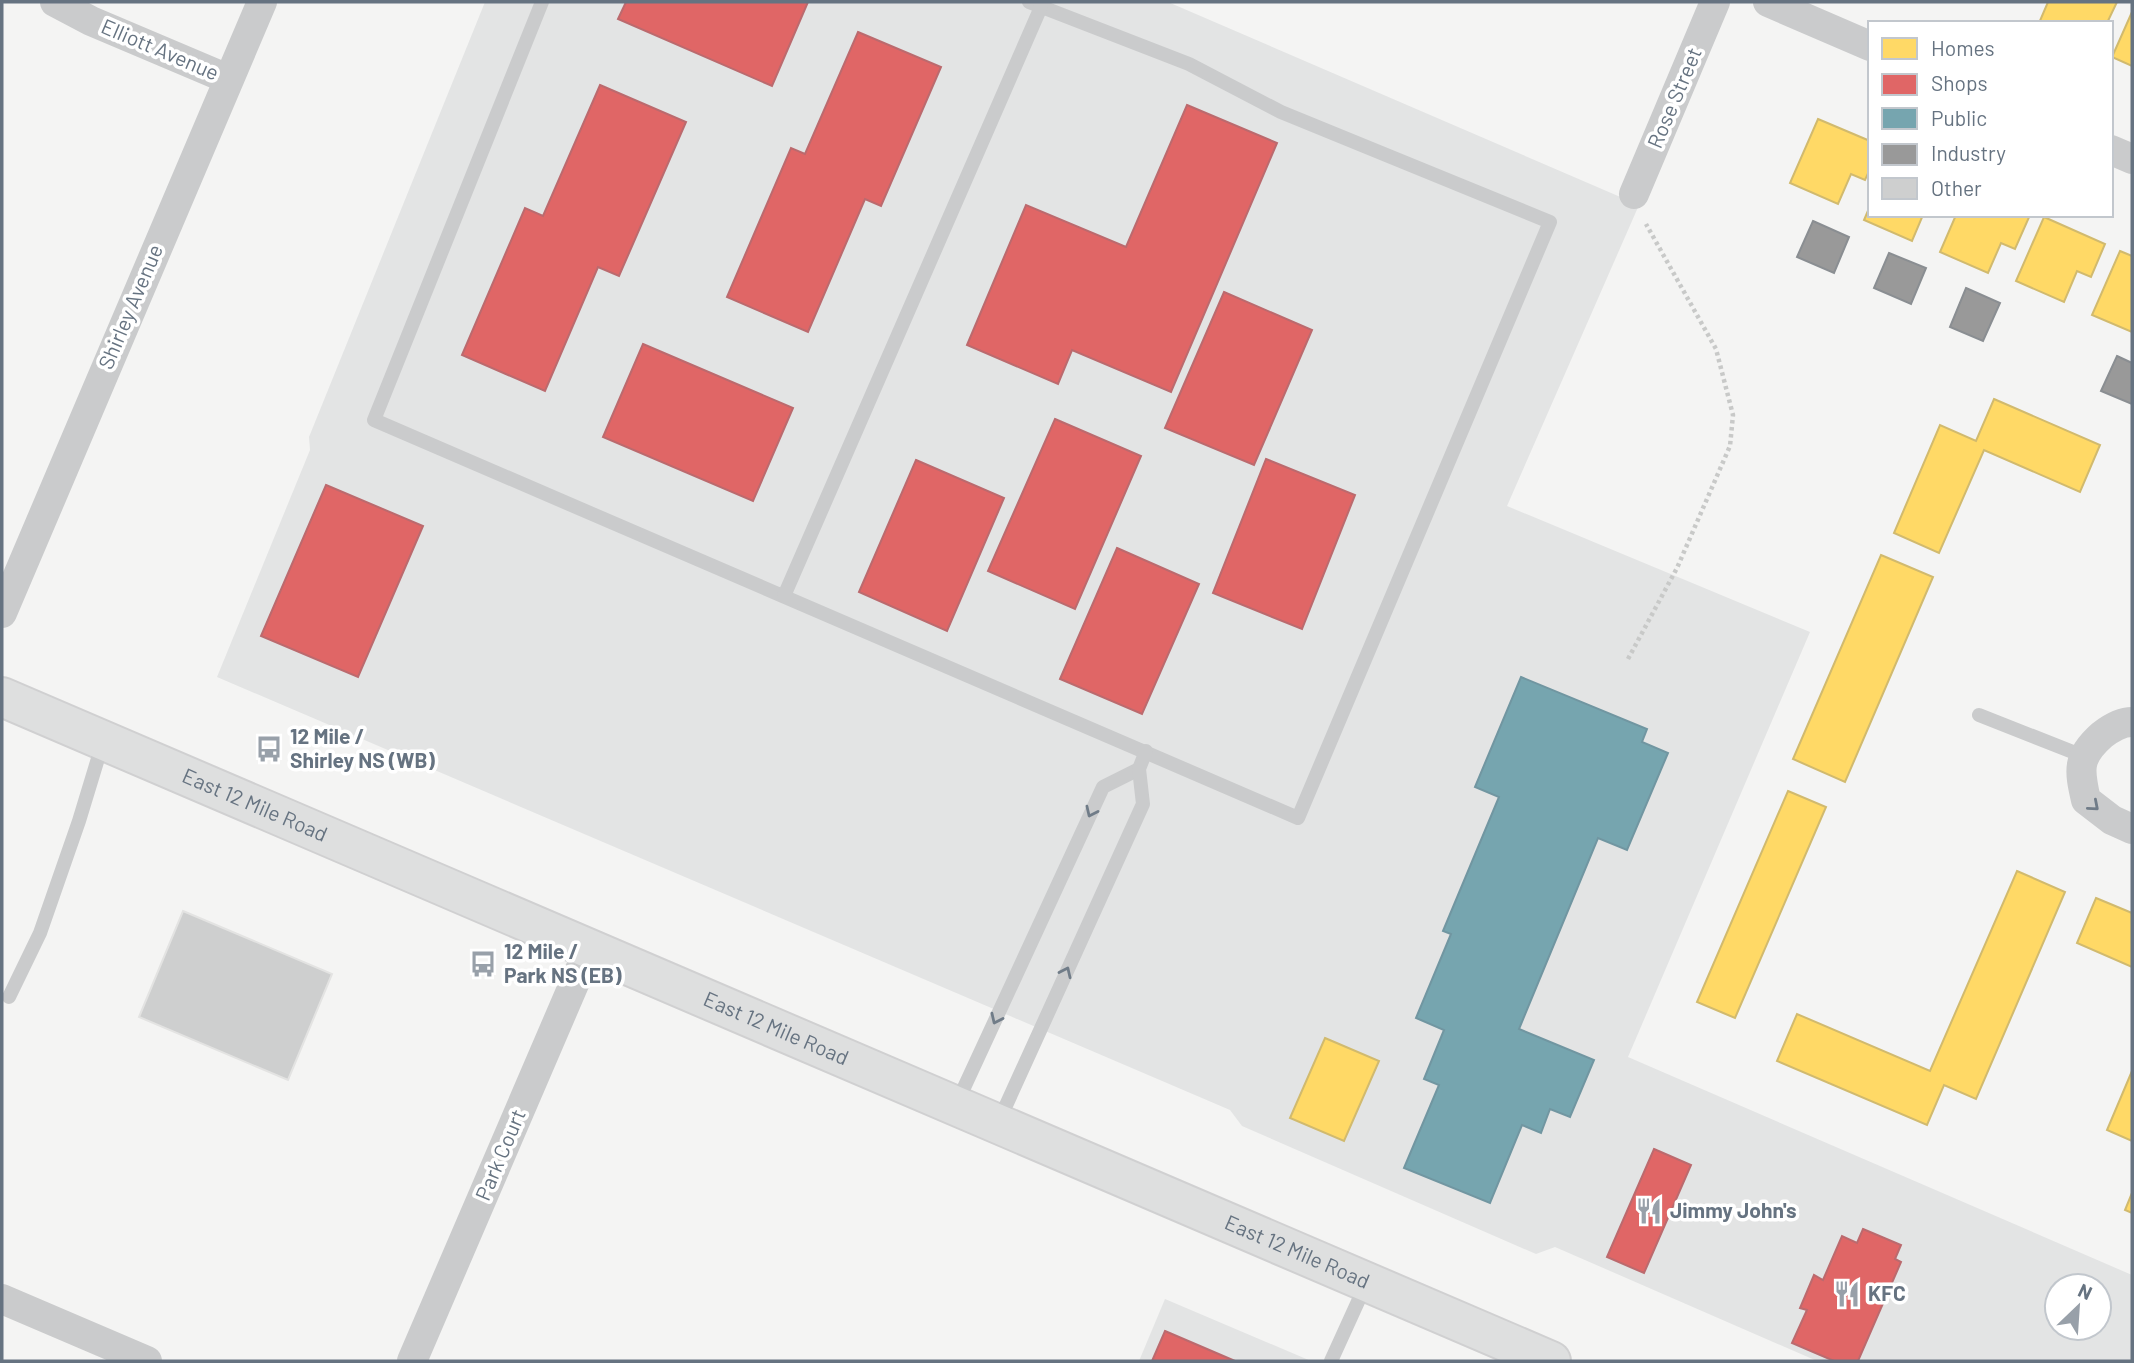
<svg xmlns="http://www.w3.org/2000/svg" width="2134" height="1363" viewBox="0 0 2134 1363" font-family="Barlow,sans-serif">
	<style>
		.built { fill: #e3e4e4; fill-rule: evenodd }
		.homes { fill: #ffd966; stroke: #d1ba6e; stroke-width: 2 }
		.shops { fill: #e06666; stroke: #bb6a6e; stroke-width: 2 }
		.public { fill: #76a5af; stroke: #7196a1; stroke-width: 2 }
		.industry { fill: #999; stroke: #8a8e92; stroke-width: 2 }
		.building { fill: #cecfcf; stroke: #e3e3e2; stroke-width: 2 }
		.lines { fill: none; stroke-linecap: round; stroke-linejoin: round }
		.secondary-casing { stroke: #d0d0d1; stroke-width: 42 }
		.path { stroke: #c8c9c8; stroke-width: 4.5; stroke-dasharray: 3.5 3.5; stroke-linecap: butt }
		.lane { stroke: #cacbcc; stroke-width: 14 }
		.street { stroke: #cacbcc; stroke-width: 30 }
		.secondary { stroke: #dedfdf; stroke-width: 38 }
		.oneway { stroke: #707c88 }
		.labels { text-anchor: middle; stroke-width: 7; stroke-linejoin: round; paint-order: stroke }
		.street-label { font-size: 21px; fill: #667381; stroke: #fff }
		.poi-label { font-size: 21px; font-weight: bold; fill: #667381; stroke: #fff; text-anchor: start }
	</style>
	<rect width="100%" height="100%" fill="#f4f4f3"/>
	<g class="built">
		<path d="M485,2H1168L1639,205L1507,506L1810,632L1628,1057L2132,1275V1361H1817L1555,1247L1536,1254L1242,1126L1230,1110L217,677L310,450L309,437ZM2057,1286H2099V1328H2057Z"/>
		<path d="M1165,1299L1311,1361H1139Z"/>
	</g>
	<g class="homes">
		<path d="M2048,2H2117L2107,23H2039Z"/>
		<path d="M2132,12V66L2112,57Z"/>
		<path d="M1818,119L1870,141V169L1865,180L1851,174L1838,204L1790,183Z"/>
		<path d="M1870,206V215H1923L1912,241L1864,220Z"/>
		<path d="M1956,215H2030L2015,249L2001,243L1988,273L1940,252Z"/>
		<path d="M2044,217L2105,244L2091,277L2077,271L2064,302L2016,281Z"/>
		<path d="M2120,251L2132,256V332L2092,315Z"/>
		<path d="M1994,399L2100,445L2080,492L1984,450L1939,553L1894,533L1940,425L1976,441Z"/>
		<path d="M1881,555L1933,577L1845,782L1793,759Z"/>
		<path d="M1788,791L1826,807L1735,1018L1697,1002Z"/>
		<path d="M2017,871L2065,892L1976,1099L1944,1085L1927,1125L1777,1061L1797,1014L1930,1071Z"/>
		<path d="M2096,898L2132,913V967L2077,943Z"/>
		<path d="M1325,1038L1379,1061L1344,1141L1290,1118Z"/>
		<path d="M2132,1071V1141L2107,1130Z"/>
		<path d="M2132,1193V1213L2125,1210Z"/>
	</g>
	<g class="shops">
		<path d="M626,2H808L772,86L618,19Z"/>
		<path d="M858,32L941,67L881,206L865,199L808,332L727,297L791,148L805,154Z"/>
		<path d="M600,85L686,122L619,276L598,267L545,391L462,355L525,208L543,216Z"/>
		<path d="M1187,105L1277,143L1171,392L1072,350L1058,384L967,345L1026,205L1126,247Z"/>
		<path d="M1224,292L1312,330L1254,465L1165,428Z"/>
		<path d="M643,344L793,408L753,501L603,437Z"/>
		<path d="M1055,419L1141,456L1075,609L988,571Z"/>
		<path d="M1266,459L1355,495L1302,629L1213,593Z"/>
		<path d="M916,460L1004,498L947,631L859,592Z"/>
		<path d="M326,485L423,526L358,677L261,636Z"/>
		<path d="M1117,548L1199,584L1142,714L1060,679Z"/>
		<path d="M1654,1149L1691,1165L1644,1273L1607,1257Z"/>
		<path d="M1863,1229L1901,1245L1895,1259L1901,1262L1858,1361H1834L1792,1343L1807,1310L1800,1308L1814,1275L1823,1280L1842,1236L1857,1243Z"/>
		<path d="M1165,1331L1235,1361H1152Z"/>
	</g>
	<path class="public" d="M1521,677L1647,729L1642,742L1668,753L1627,850L1598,838L1519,1029L1594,1060L1570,1117L1550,1109L1541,1133L1522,1125L1490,1203L1404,1168L1439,1085L1424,1079L1444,1030L1416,1018L1451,934L1443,931L1499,797L1475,787Z"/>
	<g class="industry">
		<path d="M1813,221L1849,237L1834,273L1797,257Z"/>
		<path d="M1889,253L1926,268L1911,304L1874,288Z"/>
		<path d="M1966,288L2000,303L1983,341L1950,327Z"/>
		<path d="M2117,356L2132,363V404L2101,391Z"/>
	</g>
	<path class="building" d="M183,911L332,974L288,1080L139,1017Z"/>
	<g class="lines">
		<g class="secondary-casing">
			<g id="secondary">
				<path id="s1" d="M2,697L1551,1361"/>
			</g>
		</g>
		<path class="path" d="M1628,659L1677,568L1730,446L1733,415L1716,349L1646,224"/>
		<g class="lane">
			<path d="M542,2L374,420L1298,818L1550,222L1281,112L1189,64L1029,2"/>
			<path d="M784,596L1041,7"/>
			<path d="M1979,715L2083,756"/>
			<path d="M9,997L40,933L79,821L103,742"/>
			<path d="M956,1105L1103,787L1139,769"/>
			<path d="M998,1123L1143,804L1139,769L1146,751"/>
			<path d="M1331,1361L1366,1284"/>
		</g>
		<g class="street">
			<path d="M55,2L91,21L228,79"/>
			<path d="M1768,2L1870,46"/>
			<path d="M2111,150L2132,159"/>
			<path d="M1634,194L1715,2"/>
			<path d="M2,613L262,2"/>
			<path d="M2132,722C2121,722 2111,728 2102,735C2077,757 2079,770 2086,800L2112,820L2132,829"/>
			<path d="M2,1299L147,1361"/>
			<path d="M412,1361L589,949"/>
		</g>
		<use href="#secondary" class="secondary"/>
	</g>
	<defs><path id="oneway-chevron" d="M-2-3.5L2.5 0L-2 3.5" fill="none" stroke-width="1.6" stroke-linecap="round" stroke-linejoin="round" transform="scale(1.75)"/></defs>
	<g class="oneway">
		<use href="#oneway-chevron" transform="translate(2094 806) rotate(41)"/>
		<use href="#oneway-chevron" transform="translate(1091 812) rotate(115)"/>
		<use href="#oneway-chevron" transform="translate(1066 972) rotate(-65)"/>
		<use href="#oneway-chevron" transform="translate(996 1019) rotate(115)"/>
	</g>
	<defs>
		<g id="bus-bare" transform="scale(2.1)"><path d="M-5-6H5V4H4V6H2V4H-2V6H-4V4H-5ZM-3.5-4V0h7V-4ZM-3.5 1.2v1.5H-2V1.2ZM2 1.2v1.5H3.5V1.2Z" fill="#98a0a9" stroke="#fff" stroke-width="2.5" paint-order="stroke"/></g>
		<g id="restaurant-bare" transform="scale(2.1)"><path d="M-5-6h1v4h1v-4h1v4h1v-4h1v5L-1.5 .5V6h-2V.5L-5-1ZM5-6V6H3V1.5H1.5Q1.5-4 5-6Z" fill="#98a0a9" stroke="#fff" stroke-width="2.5" paint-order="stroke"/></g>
	</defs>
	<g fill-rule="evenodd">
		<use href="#bus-bare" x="269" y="749"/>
		<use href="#bus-bare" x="483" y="964"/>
		<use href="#restaurant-bare" x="1649" y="1211"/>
		<use href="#restaurant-bare" x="1847" y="1294"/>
	</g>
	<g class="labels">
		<g class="street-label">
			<text transform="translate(160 50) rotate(23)" y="7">Elliott Avenue</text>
			<text transform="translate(1675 98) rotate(-67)" y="7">Rose Street</text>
			<text transform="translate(131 307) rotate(-67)" y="7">Shirley Avenue</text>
			<text dy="7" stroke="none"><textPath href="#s1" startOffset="275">East 12 Mile Road</textPath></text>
			<text dy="7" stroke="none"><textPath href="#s1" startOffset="842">East 12 Mile Road</textPath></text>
			<text transform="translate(501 1155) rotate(-67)" y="7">Park Court</text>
			<text dy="7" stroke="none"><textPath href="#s1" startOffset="1409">East 12 Mile Road</textPath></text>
		</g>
		<g class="poi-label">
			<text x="290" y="744">12 Mile /<tspan x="290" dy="24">Shirley NS (WB)</tspan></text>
			<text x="504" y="959">12 Mile /<tspan x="504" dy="24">Park NS (EB)</tspan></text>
			<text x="1670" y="1218">Jimmy John's</text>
			<text x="1868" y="1301">KFC</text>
		</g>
	</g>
	<rect width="2134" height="1363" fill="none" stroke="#667381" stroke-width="7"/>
	<rect x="1868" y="21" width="245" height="196" fill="#ffffff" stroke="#c2c7cd" stroke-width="2"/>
	<rect x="1882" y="38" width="35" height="21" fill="#ffd966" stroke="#c2c7cd" stroke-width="2"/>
	<text x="1931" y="56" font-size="21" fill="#667381">Homes</text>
	<rect x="1882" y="74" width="35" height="21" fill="#e06666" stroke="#c2c7cd" stroke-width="2"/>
	<text x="1931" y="91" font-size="21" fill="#667381">Shops</text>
	<rect x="1882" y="108" width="35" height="21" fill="#76a5af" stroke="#c2c7cd" stroke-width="2"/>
	<text x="1931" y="126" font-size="21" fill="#667381">Public</text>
	<rect x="1882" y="144" width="35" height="21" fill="#999999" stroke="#c2c7cd" stroke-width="2"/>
	<text x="1931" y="161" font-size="21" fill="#667381">Industry</text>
	<rect x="1882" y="178" width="35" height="21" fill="#cecfcf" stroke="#c2c7cd" stroke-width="2"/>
	<text x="1931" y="196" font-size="21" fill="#667381">Other</text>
	<g transform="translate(2078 1307) rotate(25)"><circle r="33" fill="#ffffff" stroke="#c2c7cd" stroke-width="2"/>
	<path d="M0-5L12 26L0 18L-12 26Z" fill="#98a0a9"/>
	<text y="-10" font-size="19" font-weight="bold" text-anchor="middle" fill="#667381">N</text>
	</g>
</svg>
